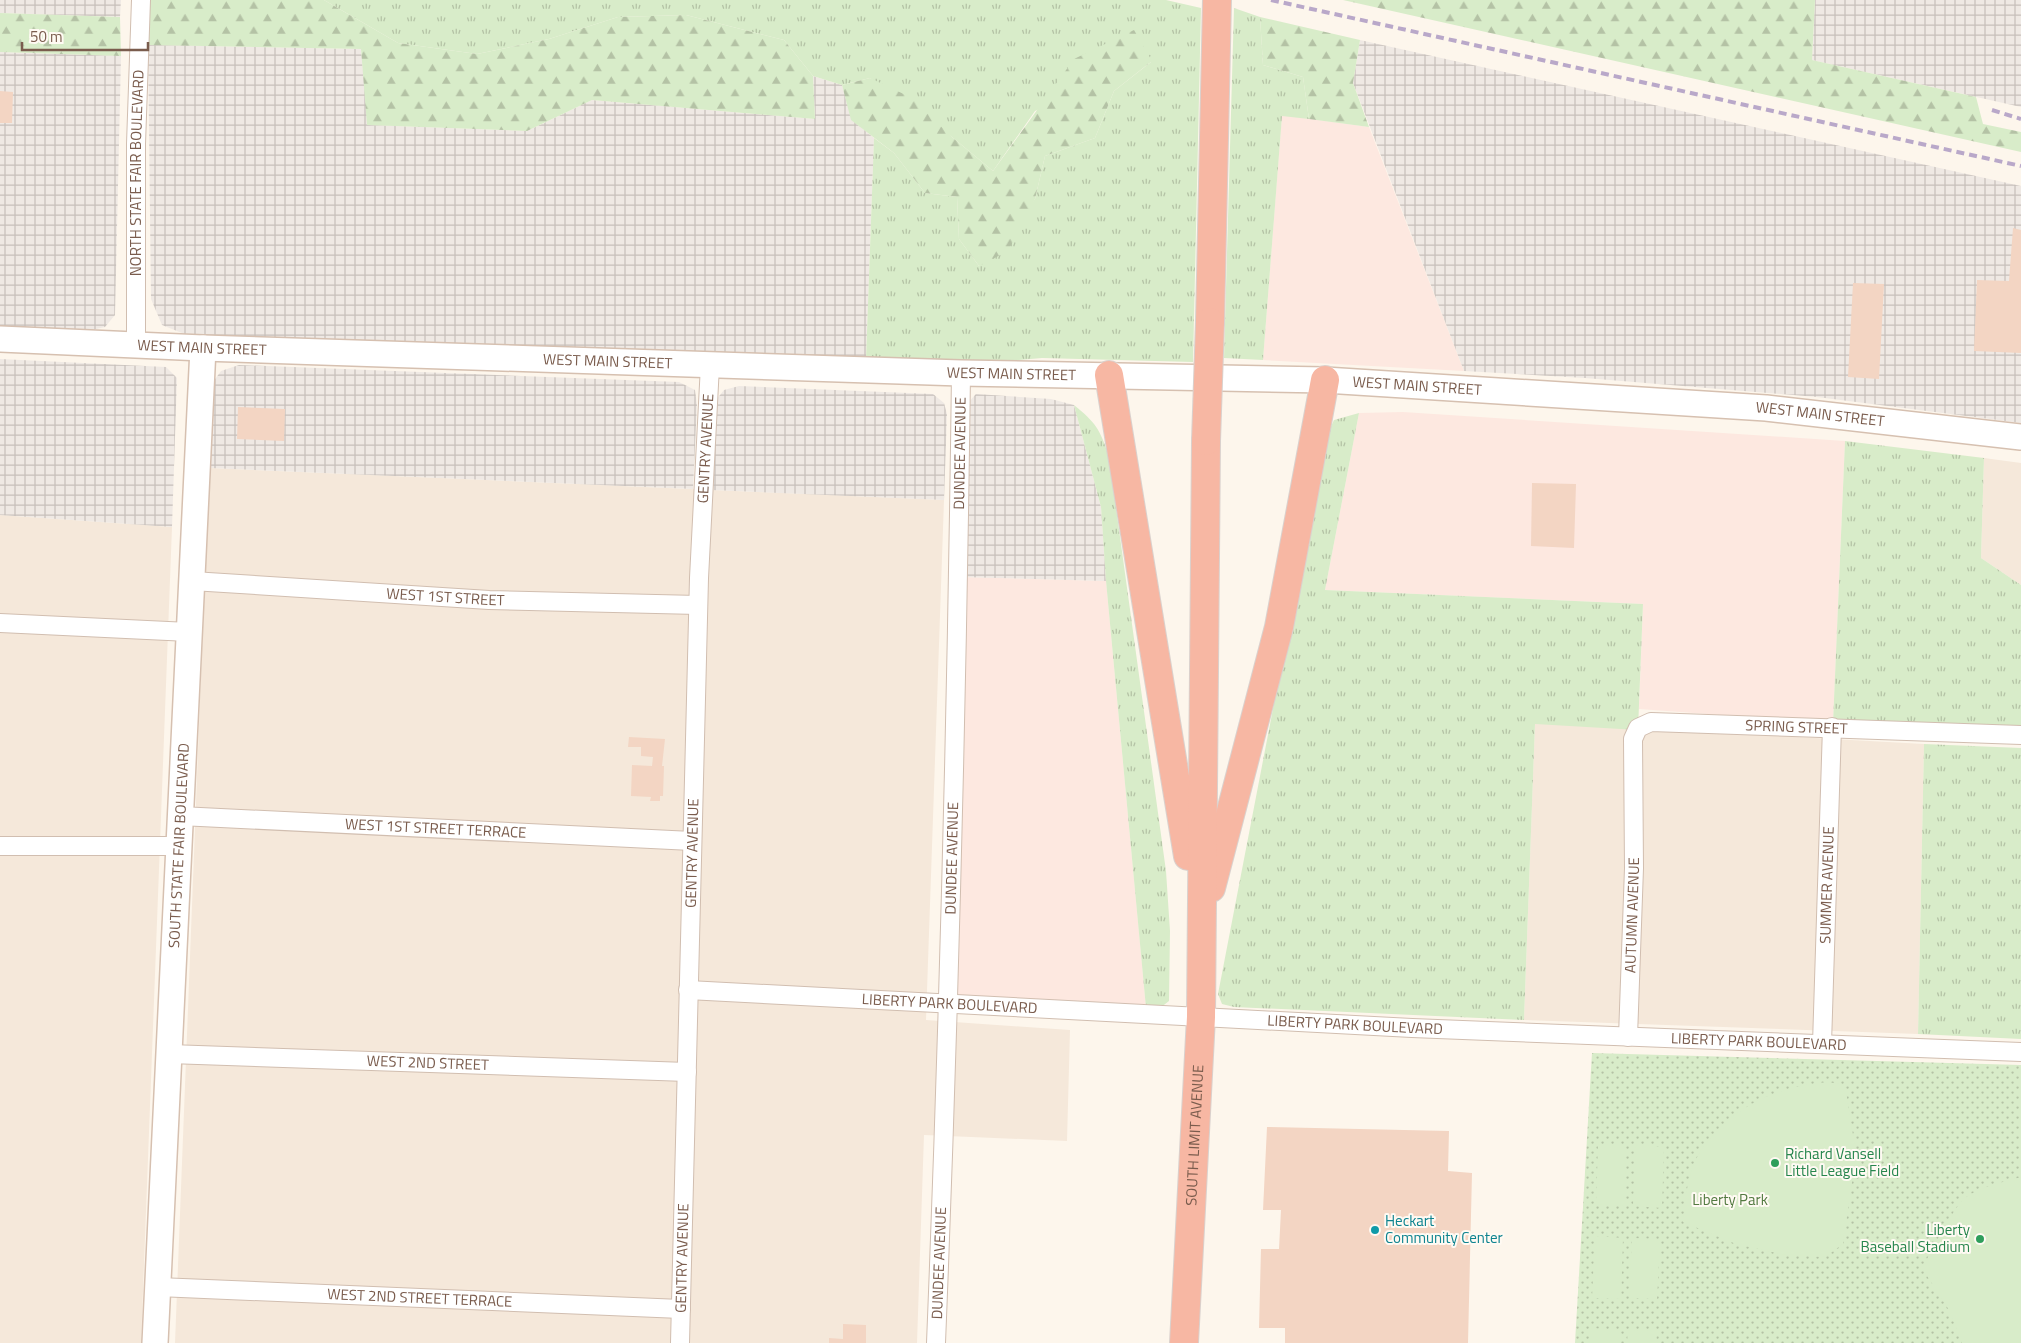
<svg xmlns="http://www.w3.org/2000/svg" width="2021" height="1343" viewBox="0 0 2021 1343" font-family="'Titillium Web',sans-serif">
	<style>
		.residential { fill: #f5e8da }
		.commercial { fill: #fde8e0 }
		.industrial { fill: url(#industrial-grid) }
		.grass { fill: url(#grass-tufts) }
		.forest { fill: url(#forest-firs) }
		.park { fill: url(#park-dots) }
		.pitch { fill: #d8ecc9 }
		.building { fill: #f3d5c3 }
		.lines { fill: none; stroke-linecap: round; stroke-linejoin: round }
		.street-casing { stroke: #d1beb0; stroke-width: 20 }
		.secondary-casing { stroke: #d6c0b0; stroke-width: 28 }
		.highway-casing { stroke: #dad1cd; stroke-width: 30 }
		.street { stroke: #fff; stroke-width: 18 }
		.secondary { stroke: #fff; stroke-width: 25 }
		.highway { stroke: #f7b7a3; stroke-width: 28 }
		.rail { stroke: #b9a8c9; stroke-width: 4; stroke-dasharray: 8 5; stroke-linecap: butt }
		.highway-bridge-casing { stroke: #dad1cd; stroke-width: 30; stroke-linecap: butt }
		.highway-bridge { stroke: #f7b7a3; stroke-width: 28 }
		.leisure-dot { fill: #2e9e5b; stroke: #fffaf3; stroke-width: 2 }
		.culture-dot { fill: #0f9aa8; stroke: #fffaf3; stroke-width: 2 }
		.labels { text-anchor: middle; stroke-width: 4; stroke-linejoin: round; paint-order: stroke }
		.street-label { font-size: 15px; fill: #7a5c4d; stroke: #fffaf3 }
		.leisure-label { font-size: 15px; fill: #27864d; stroke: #fffaf3; text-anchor: start }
		.park-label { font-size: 15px; fill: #537a41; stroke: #fffaf3 }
		.culture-label { font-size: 15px; fill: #0d838f; stroke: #fffaf3; text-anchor: start }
	</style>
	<defs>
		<pattern id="industrial-grid" width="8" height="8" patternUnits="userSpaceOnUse" patternTransform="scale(1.25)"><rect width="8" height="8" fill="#efe9e4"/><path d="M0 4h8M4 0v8" fill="none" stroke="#c7c0bb"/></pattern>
		<pattern id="grass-tufts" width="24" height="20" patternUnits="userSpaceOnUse" patternTransform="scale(1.25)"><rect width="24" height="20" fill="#d8ecc9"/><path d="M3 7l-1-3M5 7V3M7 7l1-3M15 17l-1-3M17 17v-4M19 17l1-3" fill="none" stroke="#b4c2a5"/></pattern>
		<pattern id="forest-firs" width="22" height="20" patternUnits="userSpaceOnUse" patternTransform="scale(1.25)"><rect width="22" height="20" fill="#d8ecc9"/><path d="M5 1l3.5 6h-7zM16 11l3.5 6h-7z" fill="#b4c2a5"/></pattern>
		<pattern id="park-dots" width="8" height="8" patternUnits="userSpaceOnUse" patternTransform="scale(1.25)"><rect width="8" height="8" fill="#d8ecc9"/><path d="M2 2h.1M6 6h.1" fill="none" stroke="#b4c2a5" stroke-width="1.8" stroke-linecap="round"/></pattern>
	</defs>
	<rect width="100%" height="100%" fill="#fdf6ec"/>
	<g class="residential">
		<path d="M1984,458L2021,463V585L1981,558Z"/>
		<path d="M209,468L944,500L926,1020L1070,1030L1067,1141L924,1135L917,1343H175Z"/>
		<path d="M0,515L172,527L141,1343H0Z"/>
		<path d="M1535,723L1924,744L1918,1034L1524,1020Z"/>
	</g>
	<g class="commercial">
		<path d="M1282,115L1369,127L1464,371L1263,360Z"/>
		<path d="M1403,412L1845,441L1833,723L1639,709L1643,604L1325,590L1359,413Z"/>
		<path d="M960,577L1106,581L1146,1008L960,998L951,985Z"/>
	</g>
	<g class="industrial">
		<path d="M0,0H121L120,17L0,13Z"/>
		<path d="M1815,0H2021V107L1812,60Z"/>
		<path d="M1360,40L2021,186V423L1817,397L1585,378L1464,371L1353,83Z"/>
		<path d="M148,45L361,49L368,125L527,131L592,100L815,119L813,76L842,85L852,120L874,138L866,359L187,335L162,325L151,299Z"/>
		<path d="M0,52L121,56L115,315L105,327L83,332L0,329Z"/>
		<path d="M0,359L166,367L177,378L172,527L0,515Z"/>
		<path d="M239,365L679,382L695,390L697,405L693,489L209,468L213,382L221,371Z"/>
		<path d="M739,386L933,394L944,403L947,414L944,500L711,490L716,400L724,390Z"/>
		<path d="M976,394L1051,399L1074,405L1101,507L1106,581L960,577L967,404Z"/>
	</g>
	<g class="grass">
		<path d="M324,0H1166L1201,8L1193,362L1042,358L983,363L866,359L874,138L894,153L925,193L957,197L959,239L979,266L1035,199L1045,156L1095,138L1114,91L1151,62L1035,111L993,171L952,137L870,78L842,85L813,76L784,40L686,15L618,17L549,39L477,54L398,43Z"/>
		<path d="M1234,8L1260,17L1263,65L1303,77L1309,119L1282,116L1263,360L1224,358Z"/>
		<path d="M1074,405C1096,423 1100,429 1109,457L1166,871L1170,931L1169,1001L1160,1008H1146L1106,581L1101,507Z"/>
		<path d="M1359,413L1325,590L1643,604L1638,730L1535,724L1524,1020L1234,1007L1222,1004L1218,994L1325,439L1334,420Z"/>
		<path d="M1845,441L1984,458L1981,558L2021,585V731L1833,723Z"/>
		<path d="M1924,744L2021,748V1039L1918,1034Z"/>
	</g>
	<g class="forest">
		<path d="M148,0H324L398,43L477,54L549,39L618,17L686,15L784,40L813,76L815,119L592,100L527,131L367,125L361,49L148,45Z"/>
		<path d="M1343,0H1815L1812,60L1976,97L1983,124L2021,132V152Z"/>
		<path d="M0,13L120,17L121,56L0,52Z"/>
		<path d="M1260,17L1360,40L1353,83L1369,127L1309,119L1303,77L1263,65Z"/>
		<path d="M1134,30L1152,61L1114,91L1095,138L1045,156L1035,199L1008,251L979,266L959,239L957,197L925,193L894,153L851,120L842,85L870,78L912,98L952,137L993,171L1074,59Z"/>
	</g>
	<path class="park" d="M1592,1053L2021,1065V1343H1575Z"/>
	<g class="pitch">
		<path d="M1828,1082L1845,1085L1856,1154L1843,1244L1825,1257L1786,1255L1736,1244L1683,1222C1685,1205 1686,1188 1691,1172C1694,1160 1702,1148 1710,1139C1740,1102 1782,1086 1828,1082Z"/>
		<path d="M1598,1144L1626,1146L1625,1206L1596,1204Z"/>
		<path d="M1636,1145L1664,1147L1662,1208L1633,1206Z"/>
		<path d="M2021,1177V1343H1962L1949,1310L1922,1268C1932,1251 1951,1211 1964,1199C1978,1187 2003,1182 2021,1177Z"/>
		<path d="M1595,1236L1623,1238L1621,1299L1592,1298Z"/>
		<path d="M1632,1238L1660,1239L1657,1299L1629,1298Z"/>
		<path d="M1591,1328L1619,1330V1343H1591Z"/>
		<path d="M1628,1330L1657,1331L1656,1343H1627Z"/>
	</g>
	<g class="building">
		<path d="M0,91L13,92L12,123H0Z"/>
		<path d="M2013,228L2021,230V353L1974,351L1977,280L2009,281Z"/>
		<path d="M1853,283L1884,284L1879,379L1848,377Z"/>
		<path d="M238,407L285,409L284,441L237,439Z"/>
		<path d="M1532,483L1576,484L1574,548L1531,546Z"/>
		<path d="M629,737L665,739L662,766H664L663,796H660V801H650L651,797L631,796L632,765L652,766L653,757L641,756V747H628Z"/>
		<path d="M1267,1127L1449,1131L1448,1171L1472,1173L1468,1343H1285V1328H1259L1261,1249H1279L1281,1210H1263Z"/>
		<path d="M843,1324L866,1325V1343H829V1338L843,1339Z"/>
	</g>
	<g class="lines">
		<g class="street-casing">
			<g id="street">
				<path id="s1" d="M136,345V144L141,0"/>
				<path id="s2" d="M192,581L489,600L698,605"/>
				<path d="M0,623L189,632"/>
				<path id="s3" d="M180,816L692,841"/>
				<path d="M0,846H179"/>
				<path id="s4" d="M688,990L1412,1028L2021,1052"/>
				<path id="s5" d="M1628,1037L1634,868L1633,739L1638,728L1651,722L2021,735"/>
				<path id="s6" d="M1822,1044L1832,727"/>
				<path id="s7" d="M169,1054L687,1072"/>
				<path id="s8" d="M158,1287L681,1309"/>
				<path id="s9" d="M680,1343L699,578L710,365"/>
				<path id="s10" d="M936,1343C949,1020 957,696 961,373"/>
			</g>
		</g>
		<g class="secondary-casing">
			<g id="secondary">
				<path id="s11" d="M0,339L203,348L961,373L1325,380L1766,408L2021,437"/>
				<path id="s12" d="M155,1343L203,348"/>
			</g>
		</g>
		<g class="highway-casing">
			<g id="highway">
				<path d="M1210,322L1217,0"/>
				<path d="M1109,375L1188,856"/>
				<path d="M1211,888L1279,627L1325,380"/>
				<path id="s13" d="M1184,1343L1201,1017L1206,441"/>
			</g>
		</g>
		<use href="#street" class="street"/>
		<use href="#secondary" class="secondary"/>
		<use href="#highway" class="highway"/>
		<g class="rail">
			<path d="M1271,0L2021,166"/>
			<path d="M1992,110L2021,119"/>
		</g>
		<g class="highway-bridge-casing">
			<path id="highway-bridge" d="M1206,441L1210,322"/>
		</g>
		<use href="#highway-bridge" class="highway-bridge"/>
	</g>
	<g class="leisure-dot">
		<circle cx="1775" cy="1163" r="5"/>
		<circle cx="1980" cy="1239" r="5"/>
	</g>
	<circle class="culture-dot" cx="1375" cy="1230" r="5"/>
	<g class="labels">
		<g class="street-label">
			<text dy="5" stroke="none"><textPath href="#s1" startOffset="172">NORTH STATE FAIR BOULEVARD</textPath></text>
			<text dy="5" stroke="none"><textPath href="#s11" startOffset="202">WEST MAIN STREET</textPath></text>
			<text dy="5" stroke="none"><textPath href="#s11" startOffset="608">WEST MAIN STREET</textPath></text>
			<text dy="5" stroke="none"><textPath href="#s11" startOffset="1012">WEST MAIN STREET</textPath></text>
			<text dy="5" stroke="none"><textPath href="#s11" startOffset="1418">WEST MAIN STREET</textPath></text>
			<text dy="5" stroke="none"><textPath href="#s11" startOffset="1822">WEST MAIN STREET</textPath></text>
			<text dy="5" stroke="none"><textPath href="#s9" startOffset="895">GENTRY AVENUE</textPath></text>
			<text dy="5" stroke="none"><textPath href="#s10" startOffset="890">DUNDEE AVENUE</textPath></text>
			<text dy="5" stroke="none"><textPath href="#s2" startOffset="254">WEST 1ST STREET</textPath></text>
			<text dy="5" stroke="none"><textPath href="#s5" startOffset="470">SPRING STREET</textPath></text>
			<text dy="5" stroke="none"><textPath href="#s3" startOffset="256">WEST 1ST STREET TERRACE</textPath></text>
			<text dy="5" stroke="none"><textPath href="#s12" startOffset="498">SOUTH STATE FAIR BOULEVARD</textPath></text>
			<text dy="5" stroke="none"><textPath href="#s9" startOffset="490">GENTRY AVENUE</textPath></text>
			<text dy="5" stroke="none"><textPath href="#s10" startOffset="485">DUNDEE AVENUE</textPath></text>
			<text dy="5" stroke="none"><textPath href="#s6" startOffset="159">SUMMER AVENUE</textPath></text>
			<text dy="5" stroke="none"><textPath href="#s5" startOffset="122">AUTUMN AVENUE</textPath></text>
			<text dy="5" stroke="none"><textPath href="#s4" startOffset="262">LIBERTY PARK BOULEVARD</textPath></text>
			<text dy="5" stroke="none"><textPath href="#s4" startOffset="668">LIBERTY PARK BOULEVARD</textPath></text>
			<text dy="5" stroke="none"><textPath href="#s4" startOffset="1072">LIBERTY PARK BOULEVARD</textPath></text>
			<text dy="5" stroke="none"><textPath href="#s7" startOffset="259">WEST 2ND STREET</textPath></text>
			<text dy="5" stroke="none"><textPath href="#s13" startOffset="208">SOUTH LIMIT AVENUE</textPath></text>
			<text dy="5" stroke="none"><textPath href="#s9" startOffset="85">GENTRY AVENUE</textPath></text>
			<text dy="5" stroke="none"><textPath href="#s10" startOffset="80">DUNDEE AVENUE</textPath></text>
			<text dy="5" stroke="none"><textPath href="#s8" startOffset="262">WEST 2ND STREET TERRACE</textPath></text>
		</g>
		<g class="leisure-label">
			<text x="1785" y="1159">Richard Vansell<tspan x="1785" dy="17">Little League Field</tspan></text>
			<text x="1970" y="1235" text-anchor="end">Liberty<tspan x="1970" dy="17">Baseball Stadium</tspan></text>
		</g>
		<g class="park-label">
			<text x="1730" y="1205">Liberty Park</text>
		</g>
		<g class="culture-label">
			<text x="1385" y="1226">Heckart<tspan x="1385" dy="17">Community Center</tspan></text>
		</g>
	</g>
	<path d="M22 42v8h126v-8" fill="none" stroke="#7a5c4d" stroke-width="2.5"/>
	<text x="30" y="42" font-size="15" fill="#7a5c4d" stroke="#fffaf3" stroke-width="4" paint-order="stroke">50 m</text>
</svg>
